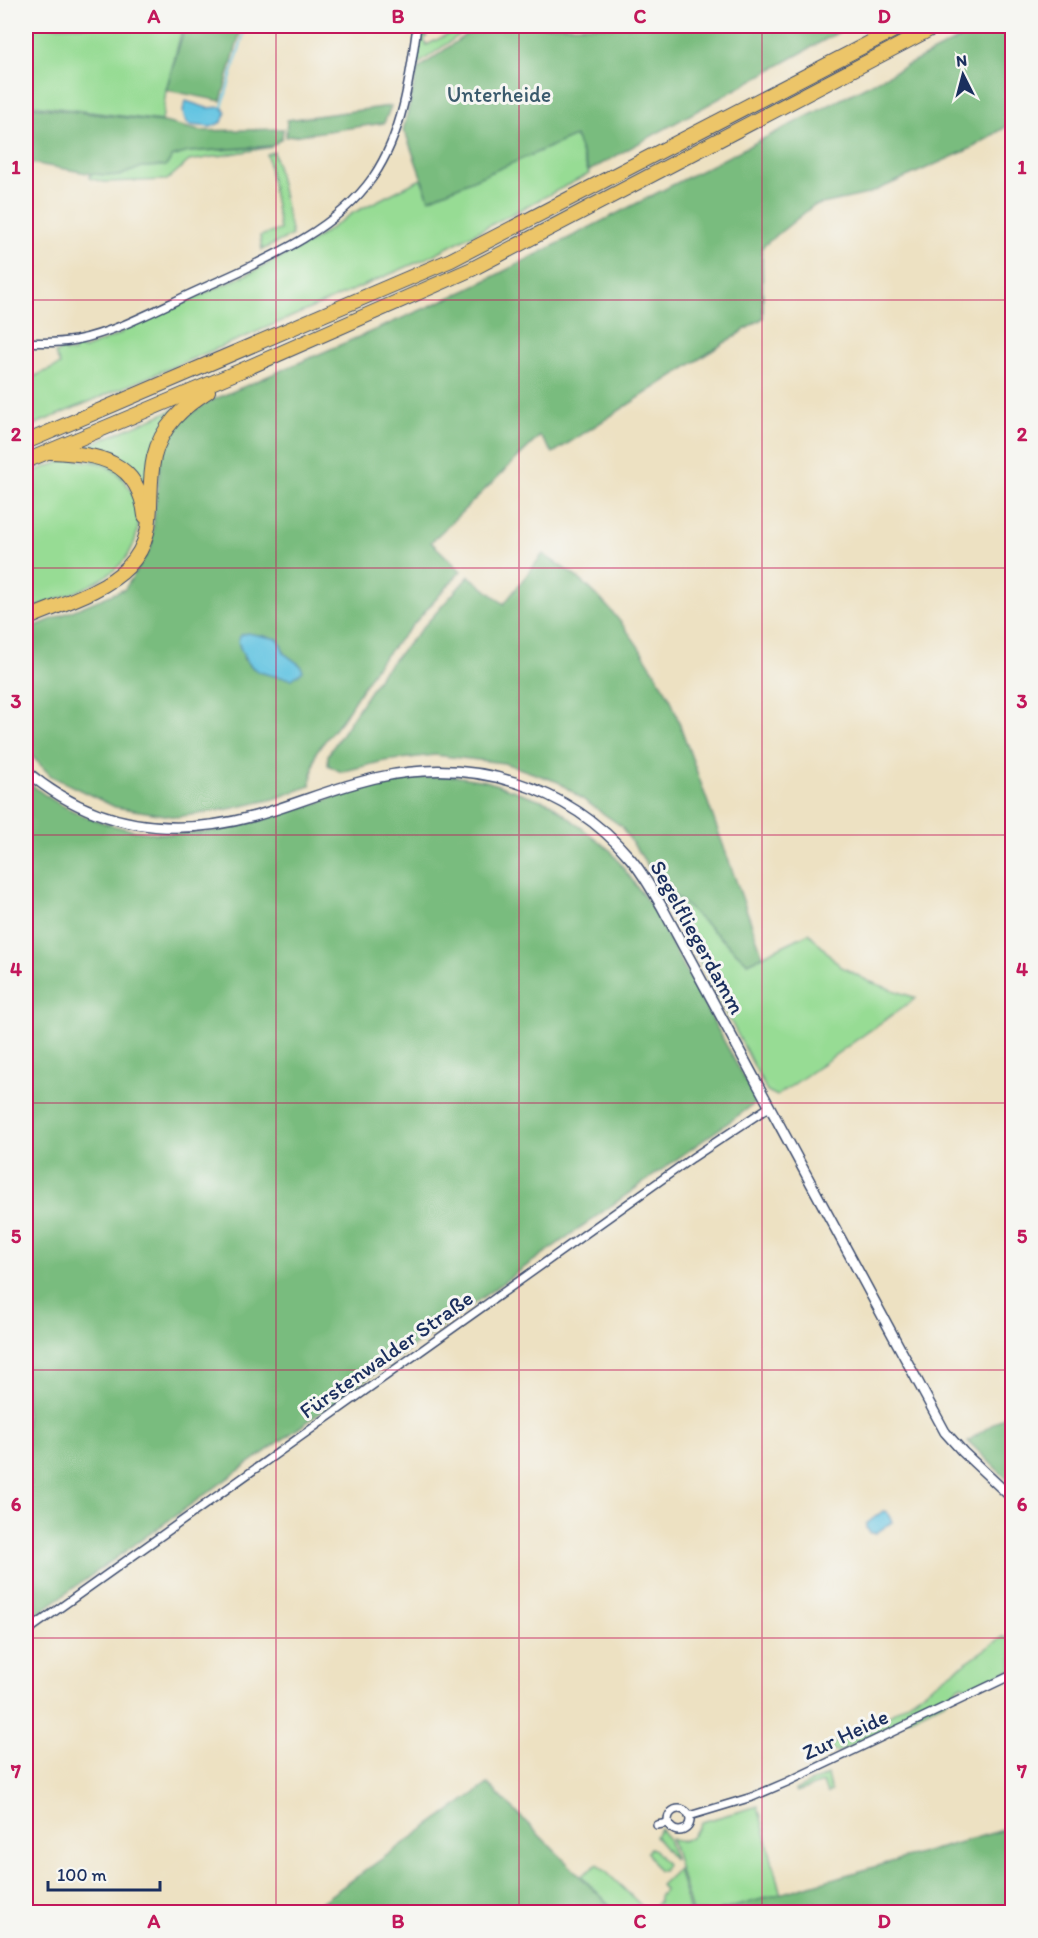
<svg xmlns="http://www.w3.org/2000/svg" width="1038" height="1938" viewBox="0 0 1038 1938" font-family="Itim,sans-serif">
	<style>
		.green { fill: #97dc94; stroke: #598679; stroke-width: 1.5 }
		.forest { fill: #79bc7e; stroke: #4a766e; stroke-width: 1.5; fill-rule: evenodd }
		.water { fill: #64c4e2; stroke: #407aa0; stroke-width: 1.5 }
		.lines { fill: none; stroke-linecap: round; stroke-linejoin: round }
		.stream { stroke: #64c4e2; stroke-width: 2 }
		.minor-casing { stroke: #3a4a6d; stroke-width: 10 }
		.tertiary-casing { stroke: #3a4a6d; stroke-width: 12 }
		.motorway-casing { stroke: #3a4a6d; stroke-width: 16 }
		.minor { stroke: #fff; stroke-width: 7 }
		.tertiary { stroke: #fff; stroke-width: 9 }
		.motorway { stroke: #ecc569; stroke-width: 14 }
		.grid { fill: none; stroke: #c2185b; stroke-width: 1.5; stroke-opacity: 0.55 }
		.labels { text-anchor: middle; stroke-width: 6; stroke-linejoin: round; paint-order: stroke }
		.park-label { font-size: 22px; fill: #3a5a6c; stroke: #f6f6f2 }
		.street-label { font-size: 22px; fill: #1b2f5e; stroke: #f6f6f2 }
		.neatline { fill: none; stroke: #c2185b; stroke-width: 2 }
		.grid-label { font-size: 20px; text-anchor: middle; font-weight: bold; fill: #c2185b }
	</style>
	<rect width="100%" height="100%" fill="#f6f6f2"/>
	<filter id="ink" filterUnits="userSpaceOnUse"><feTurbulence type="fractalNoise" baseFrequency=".0167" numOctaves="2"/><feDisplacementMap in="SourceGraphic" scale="12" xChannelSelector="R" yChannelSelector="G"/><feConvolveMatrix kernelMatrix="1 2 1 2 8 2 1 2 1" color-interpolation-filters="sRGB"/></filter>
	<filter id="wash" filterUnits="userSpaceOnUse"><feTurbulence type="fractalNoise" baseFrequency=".008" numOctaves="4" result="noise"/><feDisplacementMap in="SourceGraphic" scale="24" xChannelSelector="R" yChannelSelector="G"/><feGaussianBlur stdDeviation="1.35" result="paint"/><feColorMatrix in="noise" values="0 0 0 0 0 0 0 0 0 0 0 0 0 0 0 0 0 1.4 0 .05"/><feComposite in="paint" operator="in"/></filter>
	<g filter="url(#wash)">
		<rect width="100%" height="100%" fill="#ede1c2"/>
		<g class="green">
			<path d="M26,26H183L166,90L162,121L26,104Z"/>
			<path d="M422,26H425L423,35L427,36L424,40L427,45L464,26H472L417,65Z"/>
			<path d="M575,136L589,174L425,259L254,333L26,428V380L60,365L55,353L61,351V349H64L65,352H74V346L79,345L80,349H84L120,334L124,330L254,271L308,244L353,213L421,179L429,199Z"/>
			<path d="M272,147L189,161L167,180L104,182L89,178L90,175L93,174L119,176L142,167L166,166L172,157L188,152Z"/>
			<path d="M274,152L292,235L262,250L260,236L280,230L267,154Z"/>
			<path d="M177,408L173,414L148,505L140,487L77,450Z"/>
			<path d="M69,459C80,461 96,460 106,466C146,487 149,543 114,570C91,589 53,600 26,611V474Z"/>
			<path d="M657,879L748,963L809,933L840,966L868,981L916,998L777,1096L767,1091Z"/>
			<path d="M1003,1637L1012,1640V1669L971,1688L962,1685L958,1687L944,1702L838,1752L834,1751L829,1744L859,1736Z"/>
			<path d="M827,1775L831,1792L827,1794L823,1783L796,1792L795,1790Z"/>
			<path d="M758,1806L781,1895L716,1912H692L671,1839C686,1846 695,1834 702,1822Z"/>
			<path d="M660,1829L668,1838L674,1860L655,1836Z"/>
			<path d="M650,1848L655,1850L666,1864L663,1871H658L647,1852Z"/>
			<path d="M598,1864L648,1912L659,1902V1896L665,1890L661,1885L678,1869L690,1912H617L581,1876Z"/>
		</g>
		<g class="forest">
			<path d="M185,26H242L221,101L166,90Z"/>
			<path d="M478,26H848L837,33L589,171L575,136L429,199L406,134L403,131L418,69Z"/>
			<path d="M984,26H1012V123L972,148L868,194L813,206L762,247L763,318L553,453L540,436L431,542L461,571L377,665L344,717L316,752L310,786L274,799L229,809L177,817L115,807L51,776L26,750V630L125,589L151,547L161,455L178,423L206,403L467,290ZM264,636L278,639L285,654L300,665L262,673L250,666L243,658Z"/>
			<path d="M26,106L164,122L200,131L283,129L282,138L272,146L188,152L172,157L166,166L142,167L119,176L93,174L31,163L26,159Z"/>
			<path d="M391,106L384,123L286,137L287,120Z"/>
			<path d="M543,554C557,564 573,573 585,584C622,617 647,658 671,700L763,956L748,963L657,879L621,826L558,782L504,763L435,755L384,761L341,772L328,765V755L381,674L469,576L504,604Z"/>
			<path d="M454,776L486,781L550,803L611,851L651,906L757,1102L37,1614L26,1609V779C43,797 69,810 92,819C176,850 239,828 320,802C337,796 355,789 372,785C400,778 426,777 454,776Z"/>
			<path d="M1012,1411V1484L968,1441Z"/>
			<path d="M488,1784L616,1912H307Z"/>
			<path d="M1012,1824V1912H716L1003,1830Z"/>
		</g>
		<g class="water">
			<path d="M186,101L207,108L222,107L226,112L222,122L211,127L189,125C183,117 181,111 186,101Z"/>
			<path d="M247,633L278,639L285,654L300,665L303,671L292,679C261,673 248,675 238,641L241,635Z"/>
			<path d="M883,1511L887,1512L892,1522L876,1533H871L866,1528V1524Z"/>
		</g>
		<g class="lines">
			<path class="stream" d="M222,107L246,26"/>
		</g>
	</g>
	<g filter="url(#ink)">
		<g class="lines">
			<g class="minor-casing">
				<g id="minor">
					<path d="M26,342C42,343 59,343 76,340C115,332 154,311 190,294C252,265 332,236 373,177C403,133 410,78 417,26"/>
					<path d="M26,1632L692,1158L769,1107"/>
					<circle cx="679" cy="1820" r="11"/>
					<path d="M689,1816L752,1797L787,1782L1012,1675"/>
					<path d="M657,1825L668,1823"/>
				</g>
			</g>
			<g class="tertiary-casing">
				<path id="tertiary" d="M26,771C93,828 171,839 255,816C297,804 337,786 380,777C472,757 568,785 630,858C643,873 652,890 662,907L945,1432L963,1452L1012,1498"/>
			</g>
			<g class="motorway-casing">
				<g id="motorway">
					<path d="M26,442L451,260L902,26"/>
					<path d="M51,452C98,454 139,460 145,516"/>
					<path d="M26,461L240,371L472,269L936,26"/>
					<path d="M26,619C57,605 104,592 128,567C160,534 145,496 154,457C161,427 183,407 208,391"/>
				</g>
			</g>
			<use href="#minor" class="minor"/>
			<use href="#tertiary" class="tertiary"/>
			<use href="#motorway" class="motorway"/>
		</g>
	</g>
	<path class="grid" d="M276,26V1912M519,26V1912M762,26V1912M26,300H1012M26,568H1012M26,835H1012M26,1103H1012M26,1370H1012M26,1638H1012"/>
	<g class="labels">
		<g class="park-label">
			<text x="499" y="102">Unterheide</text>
		</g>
		<g class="street-label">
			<text transform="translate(698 937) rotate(61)" y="8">Segelfliegerdamm</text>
			<text transform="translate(386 1354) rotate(-35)" y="8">Fürstenwalder Straße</text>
			<text transform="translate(845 1734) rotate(-25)" y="8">Zur Heide</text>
		</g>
	</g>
	<rect width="1038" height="1938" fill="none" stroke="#f6f6f2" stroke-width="66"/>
	<g transform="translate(963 75) rotate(354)" stroke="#f6f6f2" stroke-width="4.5" paint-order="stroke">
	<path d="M0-4.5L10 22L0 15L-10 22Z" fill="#1b2f5e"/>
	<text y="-9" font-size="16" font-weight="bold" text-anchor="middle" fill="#1b2f5e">N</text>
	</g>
	<path d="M48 1881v9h112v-9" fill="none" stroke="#1b2f5e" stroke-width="3"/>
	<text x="57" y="1881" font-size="18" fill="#1b2f5e" stroke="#f6f6f2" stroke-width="4.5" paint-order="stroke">100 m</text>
	<rect x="33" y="33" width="972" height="1872" class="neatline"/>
	<g class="grid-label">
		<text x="154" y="23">A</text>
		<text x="398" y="23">B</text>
		<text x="640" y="23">C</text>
		<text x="884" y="23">D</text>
		<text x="16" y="174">1</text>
		<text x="1022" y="174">1</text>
		<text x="16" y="441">2</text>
		<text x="1022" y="441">2</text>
		<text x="16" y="708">3</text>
		<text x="1022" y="708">3</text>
		<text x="16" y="976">4</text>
		<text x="1022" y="976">4</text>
		<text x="16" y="1243">5</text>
		<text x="1022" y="1243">5</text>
		<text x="16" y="1511">6</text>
		<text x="1022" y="1511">6</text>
		<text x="16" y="1778">7</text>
		<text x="1022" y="1778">7</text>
		<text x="154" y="1928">A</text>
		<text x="398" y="1928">B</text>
		<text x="640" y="1928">C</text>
		<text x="884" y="1928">D</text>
	</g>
</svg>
